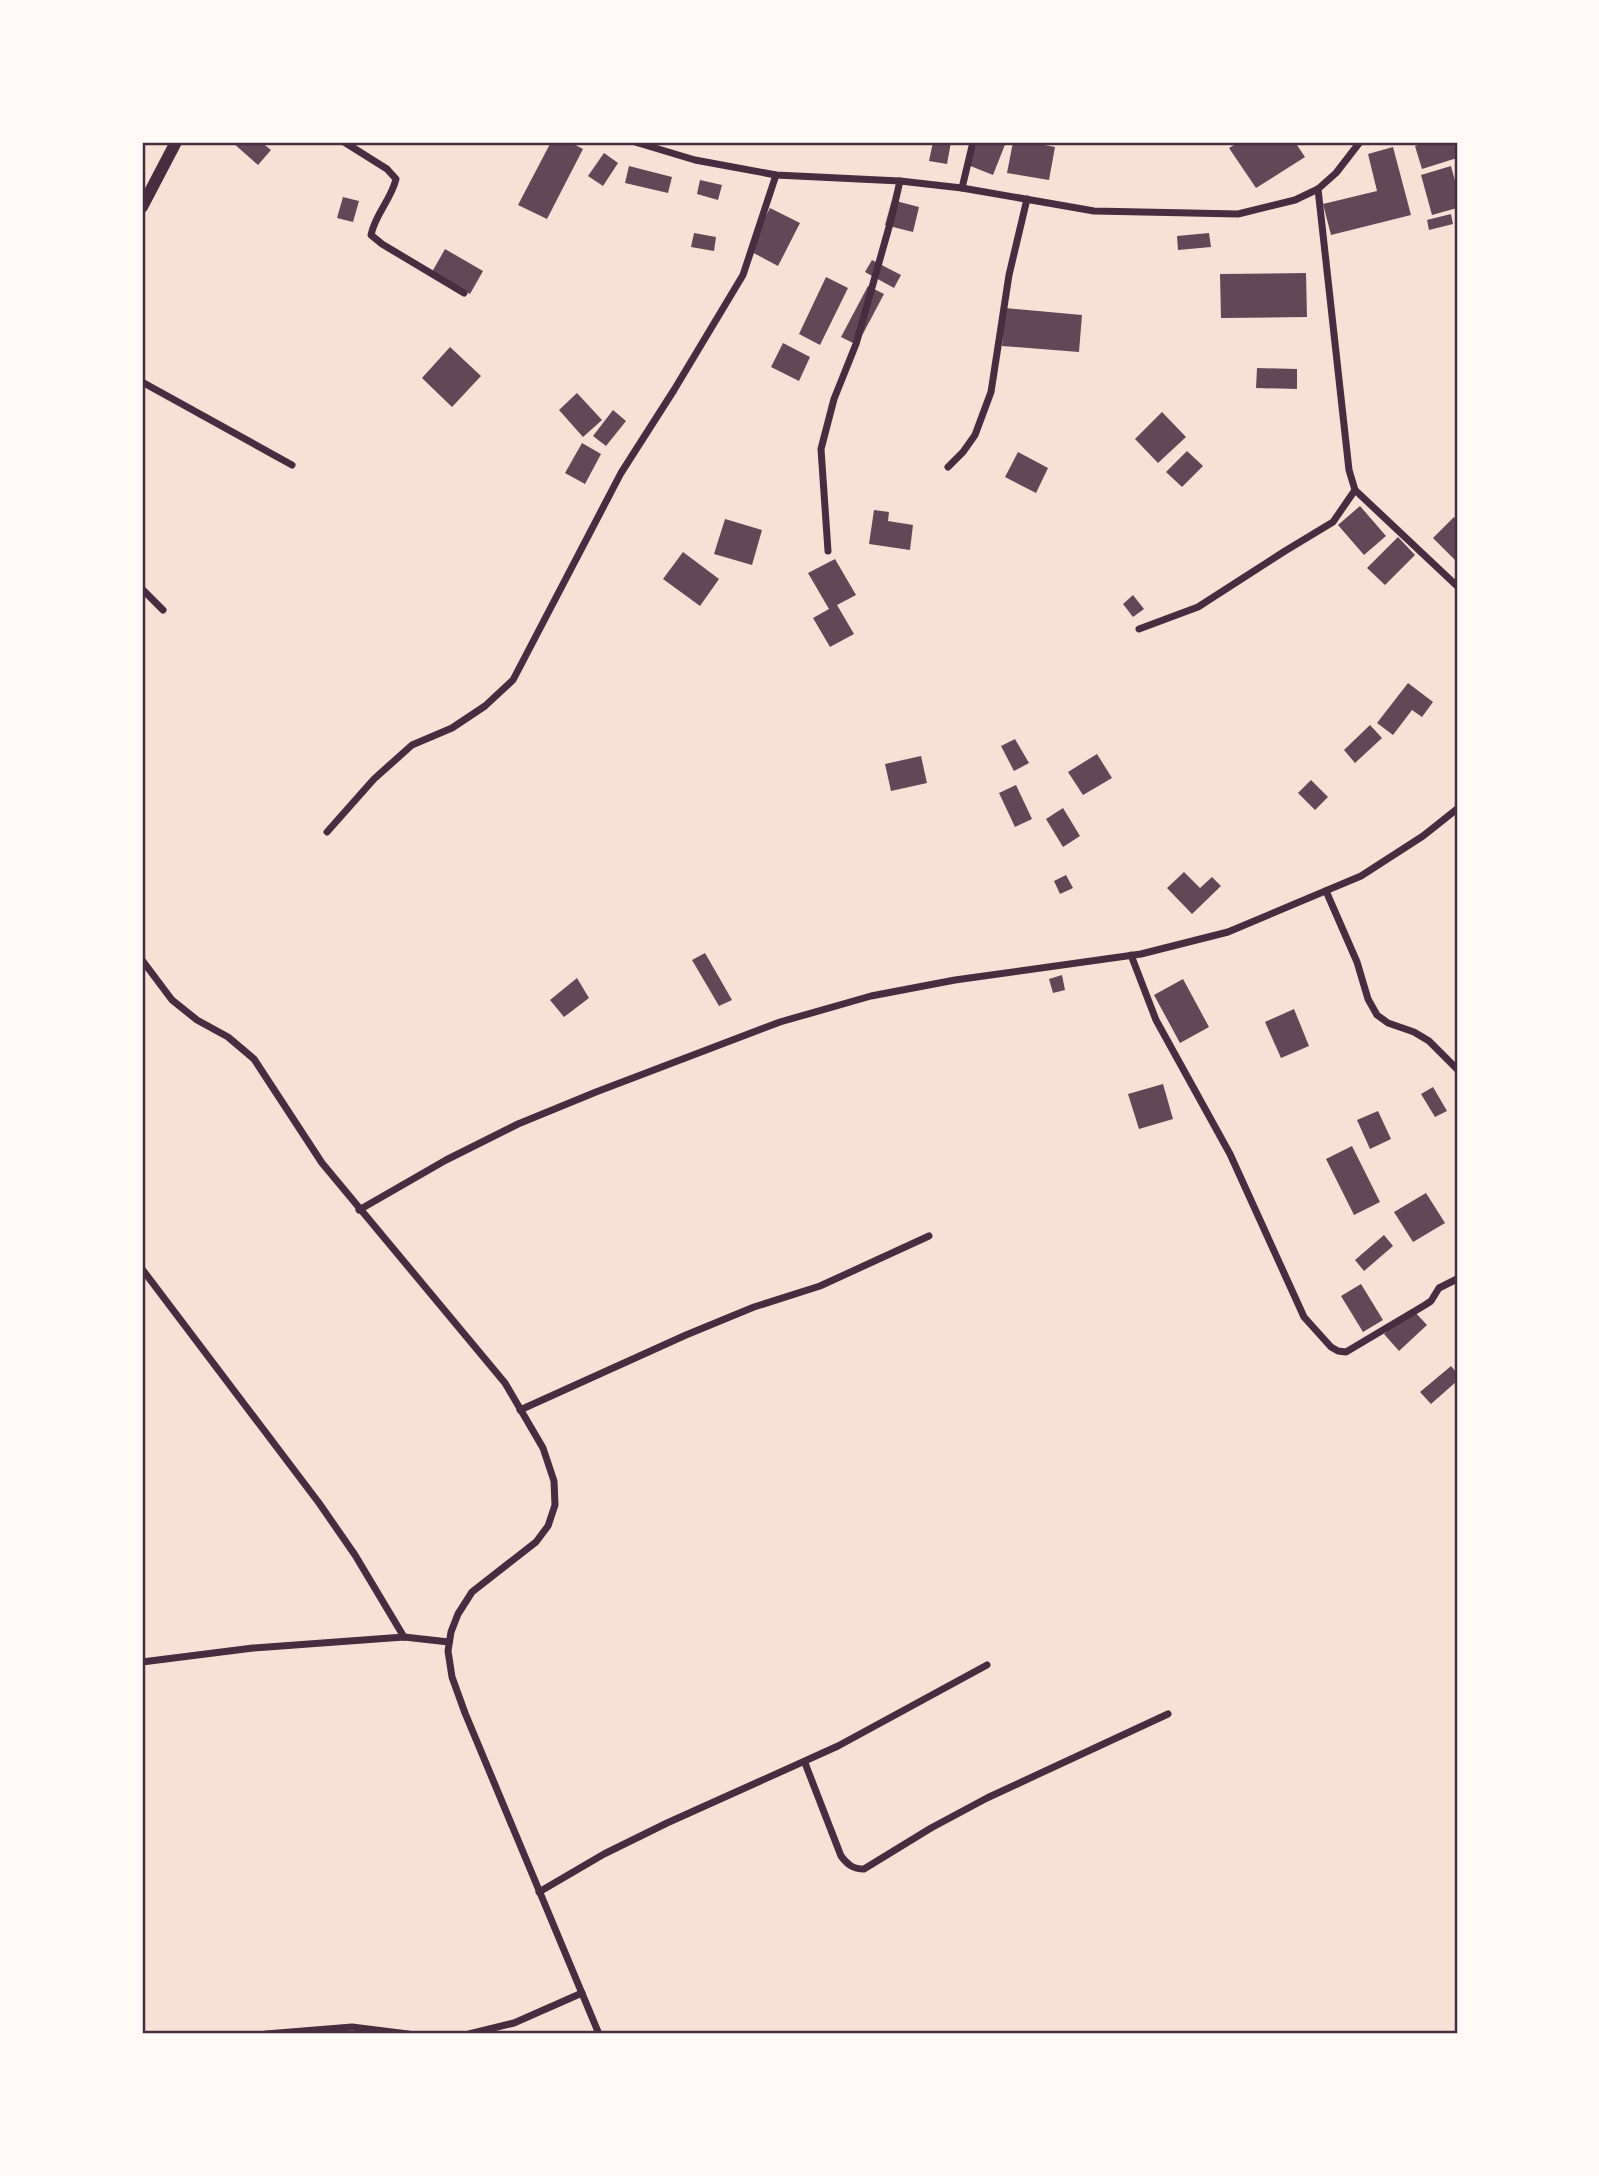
<svg xmlns="http://www.w3.org/2000/svg" width="1599" height="2176" viewBox="0 0 1599 2176" font-family="'Golos Text',sans-serif">
	<style>
		.building { fill: #644757 }
		.lines { fill: none; stroke-linecap: round; stroke-linejoin: round }
		.minor { stroke: #4a2c40; stroke-width: 7 }
		.tertiary { stroke: #4a2c40; stroke-width: 12 }
		.neatline { fill: none; stroke: #4a2c40; stroke-width: 2.5 }
	</style>
	<rect width="100%" height="100%" fill="#f7e1d7"/>
	<g class="building">
		<path d="M232,142H261L271,150L258,165Z"/>
		<path d="M551,142H570L583,149L547,219L518,205Z"/>
		<path d="M933,142H951L947,164L929,161Z"/>
		<path d="M977,142H1006L993,175L968,165Z"/>
		<path d="M1013,142H1030L1055,147L1049,180L1007,173Z"/>
		<path d="M1239,142H1295L1305,157L1256,188L1229,148Z"/>
		<path d="M1427,142H1457V158L1422,169L1415,146Z"/>
		<path d="M1393,147L1411,215L1331,235L1323,204L1377,191L1368,154Z"/>
		<path d="M604,153L618,163L603,186L588,176Z"/>
		<path d="M629,166L672,177L668,193L625,183Z"/>
		<path d="M1451,166L1457,188V208L1432,215L1421,175Z"/>
		<path d="M700,180L722,185L718,200L697,194Z"/>
		<path d="M343,197L359,201L353,222L337,218Z"/>
		<path d="M892,200L919,207L913,232L885,225Z"/>
		<path d="M770,208L800,223L778,266L748,250Z"/>
		<path d="M1451,214L1453,224L1429,230L1427,220Z"/>
		<path d="M694,233L716,237L714,251L691,247Z"/>
		<path d="M1209,233L1211,247L1178,250L1177,236Z"/>
		<path d="M445,249L483,271L470,294L432,272Z"/>
		<path d="M872,260L901,275L894,288L865,272Z"/>
		<path d="M1306,273L1307,317L1221,318L1220,274Z"/>
		<path d="M826,277L848,288L820,345L799,334Z"/>
		<path d="M868,286L884,294L857,345L841,337Z"/>
		<path d="M1005,308L1082,315L1079,352L1002,346Z"/>
		<path d="M783,343L810,357L799,381L771,367Z"/>
		<path d="M450,347L481,376L452,407L422,378Z"/>
		<path d="M1257,368L1297,369V389L1256,388Z"/>
		<path d="M577,393L602,420L583,437L559,410Z"/>
		<path d="M613,410L626,421L606,446L593,436Z"/>
		<path d="M1162,412L1186,437L1158,463L1135,439Z"/>
		<path d="M582,443L601,454L585,484L565,473Z"/>
		<path d="M1187,451L1203,466L1182,487L1166,472Z"/>
		<path d="M1018,452L1048,468L1036,493L1005,477Z"/>
		<path d="M1360,506L1386,536L1364,555L1338,525Z"/>
		<path d="M874,510L889,512L888,521L913,525L910,550L869,544Z"/>
		<path d="M1454,517L1457,521V562L1433,538Z"/>
		<path d="M725,519L762,530L752,565L714,554Z"/>
		<path d="M1398,537L1415,555L1385,585L1367,568Z"/>
		<path d="M683,552L719,579L700,606L663,579Z"/>
		<path d="M835,559L856,595L837,605L854,634L830,647L813,618L829,609L808,573Z"/>
		<path d="M1133,595L1144,609L1133,617L1123,604Z"/>
		<path d="M1408,683L1433,702L1422,717L1412,710L1393,735L1377,723Z"/>
		<path d="M1370,725L1382,738L1355,763L1344,750Z"/>
		<path d="M1015,739L1029,763L1014,771L1001,746Z"/>
		<path d="M1097,754L1112,778L1083,795L1068,772Z"/>
		<path d="M921,756L927,783L891,791L885,764Z"/>
		<path d="M1311,780L1328,797L1315,810L1298,793Z"/>
		<path d="M1016,785L1032,819L1015,827L999,793Z"/>
		<path d="M1063,808L1080,836L1063,847L1046,819Z"/>
		<path d="M1184,872L1200,888L1212,877L1221,886L1192,914L1167,888Z"/>
		<path d="M1066,875L1073,888L1060,894L1054,881Z"/>
		<path d="M705,953L732,1000L719,1006L692,960Z"/>
		<path d="M1062,975L1065,990L1053,993L1049,979Z"/>
		<path d="M577,978L589,998L564,1017L550,1000Z"/>
		<path d="M1183,979L1209,1027L1180,1043L1154,995Z"/>
		<path d="M1294,1009L1309,1046L1281,1058L1265,1022Z"/>
		<path d="M1163,1084L1173,1119L1139,1129L1128,1094Z"/>
		<path d="M1433,1087L1447,1111L1435,1117L1421,1094Z"/>
		<path d="M1378,1111L1391,1139L1370,1149L1357,1120Z"/>
		<path d="M1352,1146L1380,1202L1354,1215L1326,1159Z"/>
		<path d="M1426,1193L1445,1223L1413,1242L1394,1212Z"/>
		<path d="M1384,1235L1393,1246L1364,1271L1355,1260Z"/>
		<path d="M1361,1284L1383,1320L1363,1332L1341,1296Z"/>
		<path d="M1412,1309L1427,1325L1399,1351L1384,1334Z"/>
		<path d="M1451,1366L1457,1373V1381L1431,1404L1420,1392Z"/>
	</g>
	<g class="lines">
		<g class="minor">
			<path d="M344,142L387,169L396,179C391,200 375,214 371,235L382,244L464,293"/>
			<path d="M635,142L695,160L776,175L900,181L962,188L1094,211L1238,214L1295,200L1318,189L1336,173L1360,142"/>
			<path d="M962,188L973,142"/>
			<path d="M1318,189L1349,470L1355,490L1457,586"/>
			<path d="M142,382L292,465"/>
			<path d="M948,467L963,452L975,435L991,392L1009,275L1027,199"/>
			<path d="M828,551L821,449L834,399L856,344L891,220L900,181"/>
			<path d="M142,589L163,610"/>
			<path d="M1139,629L1198,607L1285,551L1333,522L1355,490"/>
			<path d="M327,832L374,779L412,745L452,728L485,706L513,680L621,473L674,390L743,275L776,175"/>
			<path d="M1326,891L1357,962L1368,999L1377,1015L1388,1023L1414,1032L1429,1041L1457,1069"/>
			<path d="M1131,955L1156,1020L1230,1154L1304,1317L1331,1347L1338,1351L1346,1352L1425,1305L1431,1301L1439,1288L1457,1279"/>
			<path d="M142,960L172,1000L197,1020L228,1037L254,1059L322,1163L505,1383L543,1448L554,1481L555,1505L548,1526L536,1542L472,1592L458,1614L451,1632L448,1651L452,1677L465,1713L599,2034"/>
			<path d="M359,1210L446,1160L518,1124L596,1092L780,1022L871,996L955,980L1141,954L1228,932L1361,876L1423,836L1457,809"/>
			<path d="M142,1269L319,1503L355,1555L404,1637"/>
			<path d="M520,1410L686,1335L754,1307L820,1286L929,1236"/>
			<path d="M142,1662L253,1648L404,1637L449,1642"/>
			<path d="M805,1763L841,1856C848,1865 853,1869 864,1869L931,1828L987,1798L1168,1714"/>
			<path d="M539,1892L604,1854L667,1823L838,1746L987,1665"/>
			<path d="M266,2034L352,2027L408,2034"/>
			<path d="M469,2034L514,2023L582,1993"/>
		</g>
		<path class="tertiary" d="M142,207L176,142"/>
	</g>
	<rect width="1599" height="2176" fill="none" stroke="#fffaf5" stroke-width="287"/>
	<rect x="144" y="144" width="1312" height="1888" class="neatline"/>
</svg>
